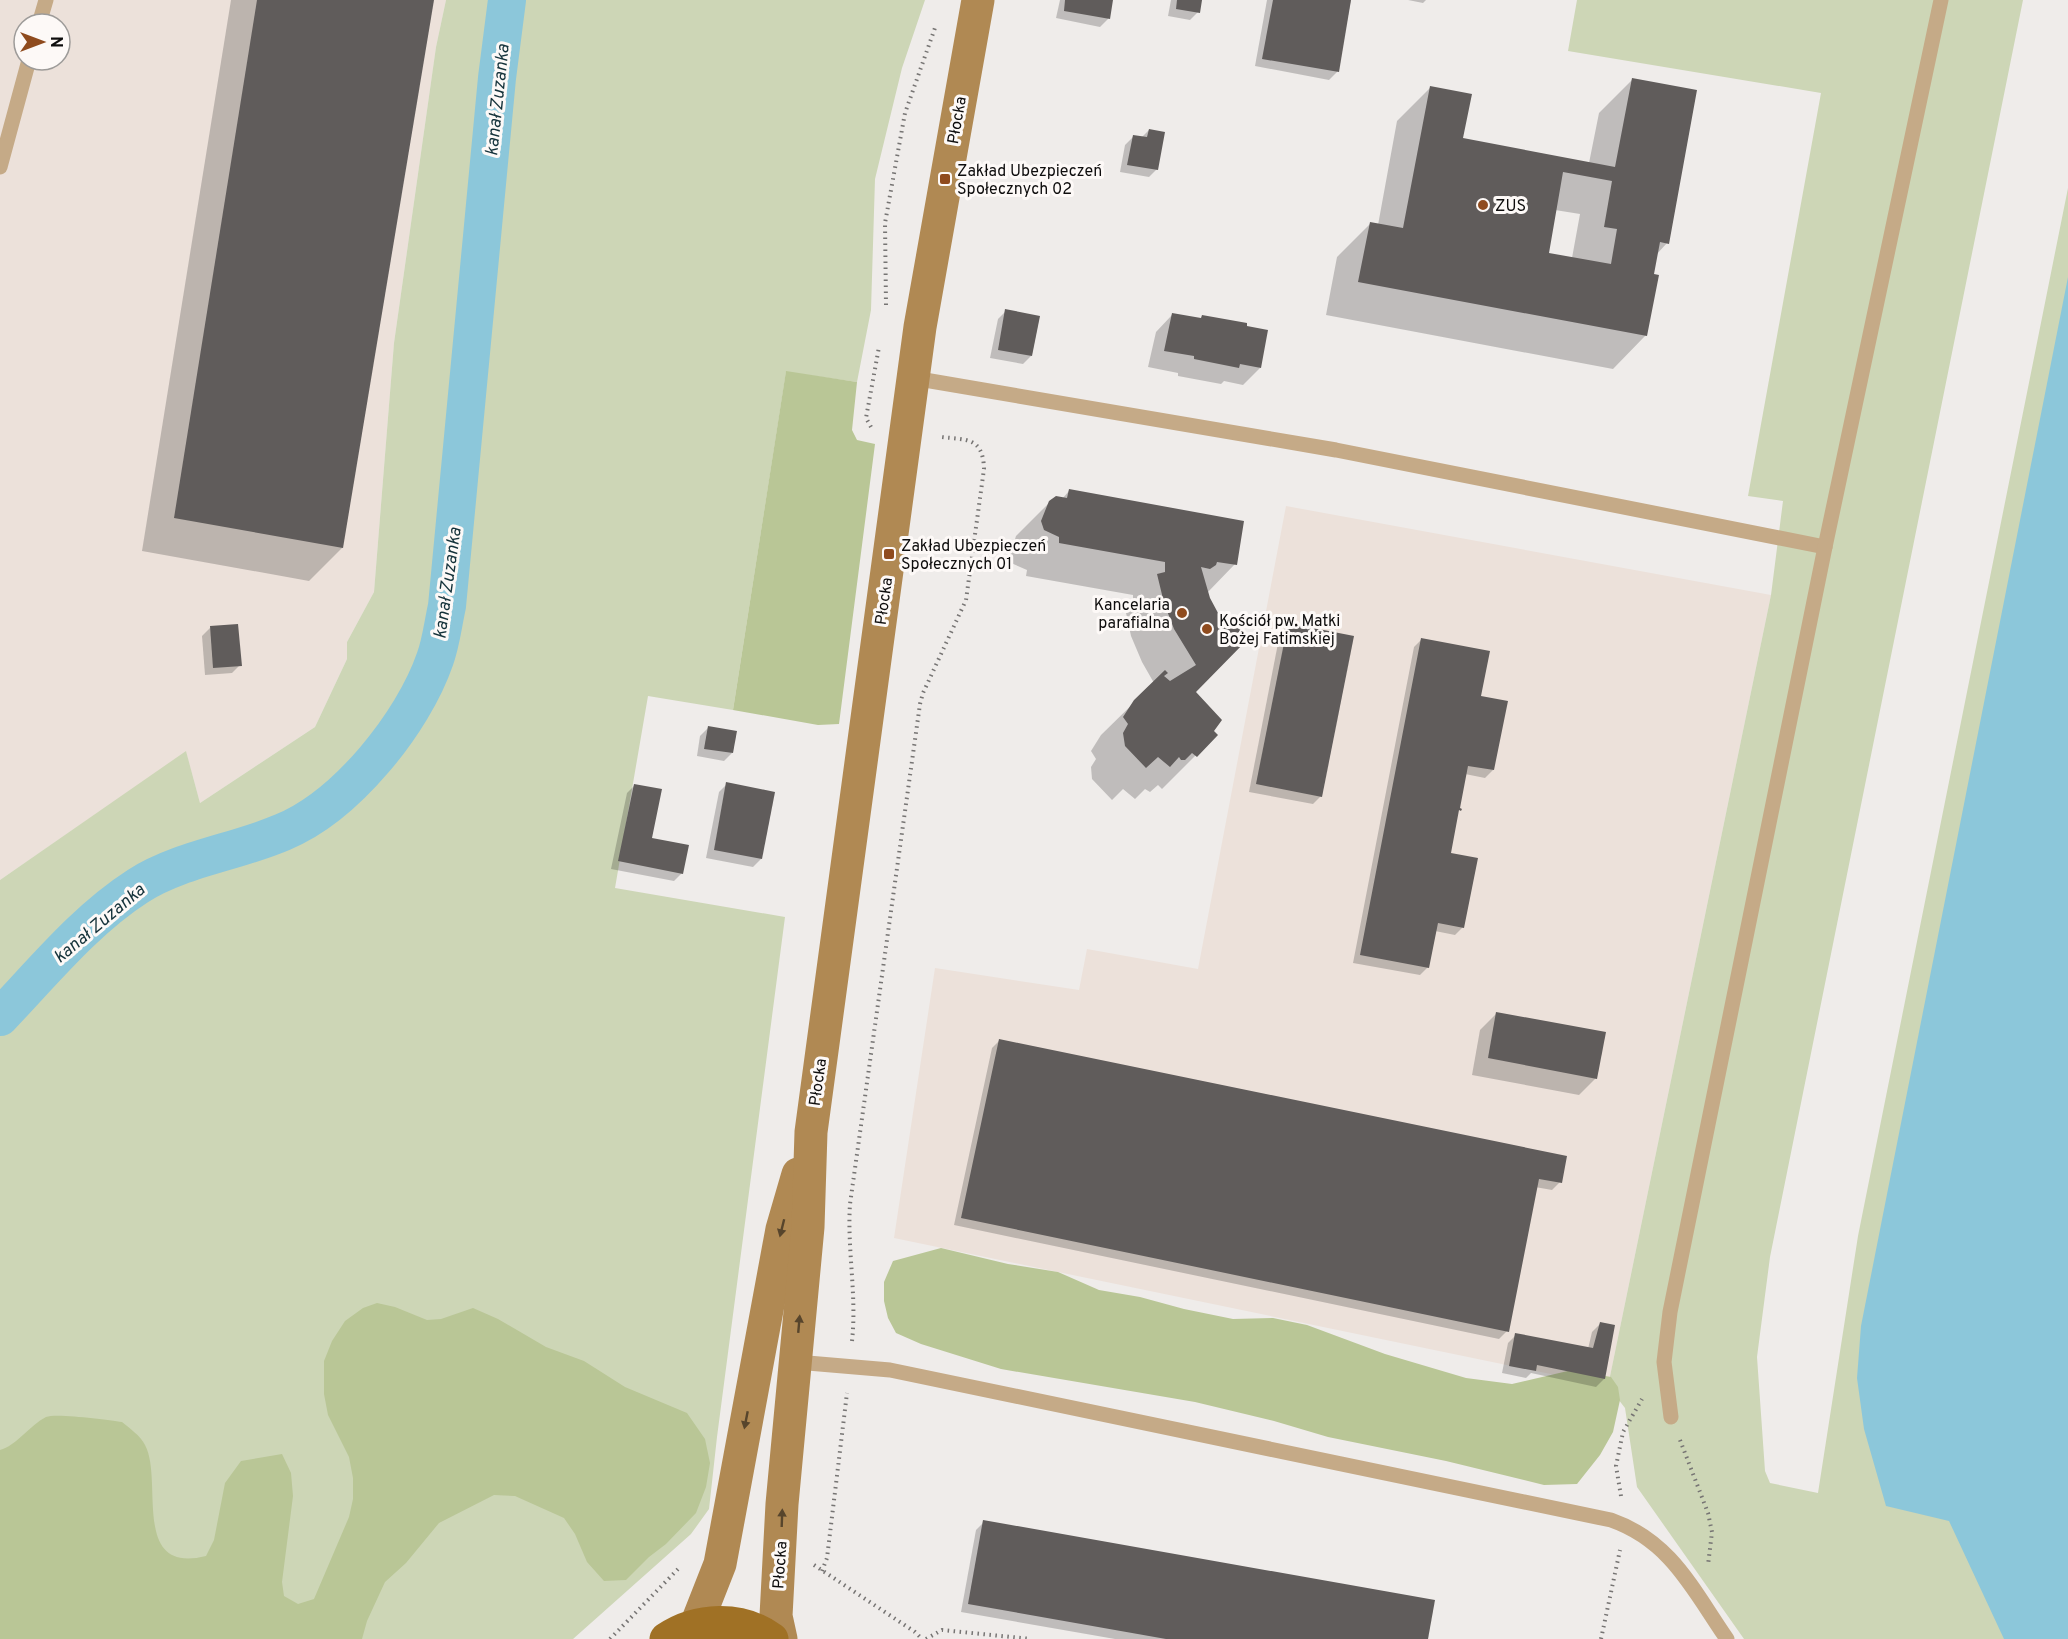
<svg xmlns="http://www.w3.org/2000/svg" width="2068" height="1639" viewBox="0 0 2068 1639" font-family="Overpass,sans-serif">
	<style>
		.built { fill: #ece1da; fill-rule: evenodd }
		.green { fill: #cdd6b6 }
		.forest { fill: #b9c696 }
		.water { fill: #8cc7da }
		.shadow { fill: #0003; fill-rule: evenodd }
		.lines { fill: none; stroke-linecap: round; stroke-linejoin: round }
		.canal { stroke: #8cc7da; stroke-width: 38 }
		.building { fill: #605c5b; fill-rule: evenodd }
		.path { stroke: #767473; stroke-width: 4; stroke-dasharray: 1.5 4.5; stroke-linecap: butt }
		.lane { stroke: #c5aa87; stroke-width: 15 }
		.secondary { stroke: #b08953; stroke-width: 33 }
		.primary { stroke: #a07125; stroke-width: 33 }
		.oneway { fill: #57452c }
		.poi-dot { fill: #8f4b1e; stroke: #fdf9f7; stroke-width: 2 }
		.labels { text-anchor: middle; stroke-width: 6; stroke-linejoin: round; paint-order: stroke }
		.street-label { font-size: 16px; fill: #0e0d0d; stroke: #fdf9f7 }
		.poi-label { font-size: 16px; fill: #0e0d0d; stroke: #fdf9f7; text-anchor: start }
		.water-label { font-size: 18px; font-style: italic; fill: #14323a; stroke: #fdf9f7 }
	</style>
	<rect width="100%" height="100%" fill="#efecea"/>
	<g class="built">
		<path d="M0,0H446L436,47L394,343L374,592L347,642V659L315,727L200,803L186,752L0,880ZM24,24H60V60H24Z"/>
		<path d="M1286,506L1771,595L1608,1386L894,1238L935,968L1079,990L1087,949L1198,969Z"/>
	</g>
	<g class="green">
		<path d="M446,0H925L902,68L875,179L871,310L857,382L786,372L733,710L648,696L615,888L785,917L717,1437L709,1509L691,1534L573,1639H0V880L186,751L200,803L315,727L347,659V642L374,592L394,343L436,47Z"/>
		<path d="M1577,0H2023L1770,1257L1757,1357L1765,1471L1770,1483L1818,1493L1858,1236L2068,188V1639H1744L1637,1487L1625,1408L1608,1386L1771,595L1783,501L1748,496L1821,93L1568,51Z"/>
	</g>
	<g class="forest">
		<path d="M786,371L857,382L852,430L857,440L875,444L839,724L818,725L733,710Z"/>
		<path d="M941,1248L1008,1264L1058,1272L1099,1290L1140,1297L1184,1309L1233,1319L1273,1318L1307,1325L1385,1354L1466,1378L1512,1384L1572,1370L1611,1377L1618,1387L1620,1400L1613,1432L1600,1455L1577,1484L1544,1485L1446,1461L1328,1437L1274,1421L1195,1402L1001,1369L921,1344L896,1333L888,1318L884,1301V1282L893,1261Z"/>
		<path d="M377,1303L395,1307L427,1320L441,1319L473,1308L498,1319L546,1347L584,1361L625,1387L687,1413L705,1439L710,1463L706,1487L696,1513L666,1544L649,1557L626,1580L604,1581L587,1562L575,1534L564,1518L515,1496L494,1495L439,1523L406,1563L385,1582L367,1621L362,1639H0V1450C16,1446 30,1425 46,1417C57,1413 107,1420 122,1422C129,1428 141,1436 145,1445C164,1480 130,1575 206,1556L214,1540L225,1483L241,1461L282,1454L291,1473L293,1496L282,1582L284,1596L298,1604L314,1599L349,1517L353,1499V1478L349,1457L328,1415L324,1394V1361L332,1341L345,1321L363,1308Z"/>
	</g>
	<path class="water" d="M2068,277V1639H2004L1949,1521L1886,1506L1864,1429L1857,1378L1861,1326Z"/>
	<g class="shadow">
		<path d="M231,0H432L342,548L309,581L142,551Z"/>
		<path d="M1060,0H1112L1108,19L1100,27L1056,18Z"/>
		<path d="M1171,0H1200L1198,12L1190,20L1168,16Z"/>
		<path d="M1267,0H1351L1337,72L1329,80L1255,66Z"/>
		<path d="M1408,0H1426L1423,3Z"/>
		<path d="M1632,80L1667,243L1656,255L1646,335L1613,369L1326,315L1337,257L1370,224L1378,225L1397,121L1430,88L1461,139L1589,163L1599,113ZM1555,210L1580,214L1572,258L1547,254Z"/>
		<path d="M1149,130L1157,169L1149,177L1120,172L1125,145L1134,136L1141,138Z"/>
		<path d="M1006,311L1031,356L1023,364L990,358L998,319Z"/>
		<path d="M1172,315L1260,368L1243,385L1224,381L1221,384L1178,376V373L1148,367L1156,332Z"/>
		<path d="M1069,491L1235,564L1207,593L1194,692L1212,731L1216,735L1162,789L1158,785L1150,792L1145,789L1135,799L1123,789L1112,800L1092,779L1091,767L1096,759L1091,751L1101,735L1154,683L1142,662L1131,636L1125,608L1133,600V595L1026,576L1027,570L1011,563L1009,558L1016,536L1049,503L1062,499Z"/>
		<path d="M1288,624L1321,796L1313,804L1249,792L1280,633Z"/>
		<path d="M210,628L240,665L232,673L205,675L202,636Z"/>
		<path d="M1422,639L1479,697L1493,770L1485,778L1465,774L1450,854L1463,927L1455,935L1435,931L1428,967L1420,975L1353,963L1414,647Z"/>
		<path d="M708,728L732,753L724,761L697,756L700,736Z"/>
		<path d="M727,784L761,859L753,867L706,858L719,792Z"/>
		<path d="M635,785L650,839L682,873L674,881L611,869L627,793Z"/>
		<path d="M1497,1013L1596,1078L1579,1095L1472,1075L1480,1030Z"/>
		<path d="M1000,1040L1560,1182L1552,1190L1535,1187L1507,1331L1499,1339L954,1225L992,1048Z"/>
		<path d="M1600,1324L1604,1379L1596,1387L1531,1373L1526,1378L1502,1373L1508,1343L1516,1335L1588,1349L1592,1332Z"/>
		<path d="M984,1522L1427,1639H1115L961,1612L976,1530Z"/>
	</g>
	<g class="lines">
		<path class="canal" d="M0,1017C43,972 85,920 138,886C180,859 237,852 283,832C346,806 413,723 435,659C441,643 443,624 447,606L497,78L507,0"/>
	</g>
	<g class="building">
		<path d="M257,0H434L343,548L174,518Z"/>
		<path d="M1065,0H1113L1110,19L1064,11Z"/>
		<path d="M1177,0H1202L1200,13L1176,9Z"/>
		<path d="M1273,0H1351L1339,72L1262,59Z"/>
		<path d="M1632,78L1697,90L1669,244L1660,242L1654,274L1659,275L1647,336L1358,282L1370,222L1403,228L1430,86L1472,94L1463,138L1615,167ZM1563,172L1612,181L1604,227L1617,229L1611,264L1549,253Z"/>
		<path d="M1149,129L1165,132L1158,170L1127,165L1133,135L1147,137Z"/>
		<path d="M1005,309L1040,316L1032,356L998,350Z"/>
		<path d="M1172,313L1201,318L1202,315L1247,323V326L1268,330L1261,368L1240,364L1239,368L1194,359V356L1164,351Z"/>
		<path d="M1069,489L1244,521L1237,565L1217,562L1216,565L1210,569L1201,567L1210,598L1225,626L1231,625L1239,629L1246,634L1247,640L1196,692L1222,720L1214,731L1218,735L1197,757L1192,753L1185,760H1181L1179,757L1170,767L1158,757L1146,768L1125,746L1123,733L1128,724L1123,717L1134,700L1165,670L1168,673L1164,676L1170,681L1196,665L1174,629L1164,603L1157,574L1165,572V562L1059,543V537L1044,530L1041,521L1049,501L1056,496L1067,498Z"/>
		<path d="M1288,623L1354,636L1322,797L1256,784Z"/>
		<path d="M238,624L242,666L213,668L210,626Z"/>
		<path d="M1421,638L1490,651L1481,696L1508,701L1494,770L1468,766L1460,808L1462,809L1461,811L1459,810L1451,853L1478,858L1464,928L1438,923L1429,968L1360,955Z"/>
		<path d="M708,726L737,731L733,753L704,749Z"/>
		<path d="M726,782L775,792L762,859L714,850Z"/>
		<path d="M634,784L662,789L652,838L689,845L683,874L618,861Z"/>
		<path d="M1496,1012L1606,1032L1597,1079L1488,1058Z"/>
		<path d="M999,1039L1567,1156L1562,1183L1539,1179L1509,1332L961,1218Z"/>
		<path d="M1600,1322L1615,1325L1605,1379L1537,1365L1536,1371L1509,1366L1515,1333L1593,1348Z"/>
		<path d="M983,1520L1435,1600L1428,1639H1166L968,1604Z"/>
	</g>
	<g class="lines">
		<g class="path">
			<path d="M886,305L885,223L905,113L936,25"/>
			<path d="M871,427L866,418L879,347"/>
			<path d="M852,1341C857,1295 847,1250 850,1204L920,704L923,693L966,600L984,469C983,437 967,440 941,437"/>
			<path d="M1680,1440L1708,1513L1712,1532L1708,1565"/>
			<path d="M1621,1496L1616,1466L1623,1432L1642,1399"/>
			<path d="M814,1565L915,1632L922,1639"/>
			<path d="M822,1571L827,1558L847,1393"/>
			<path d="M610,1639L680,1567"/>
			<path d="M926,1639L942,1630L1031,1639"/>
			<path d="M1601,1639L1620,1550"/>
		</g>
		<g class="lane">
			<path d="M39,24L46,0"/>
			<path d="M0,167L29,60"/>
			<path d="M913,378L1336,450L1825,547"/>
			<path d="M796,1362L890,1370L1611,1520C1671,1541 1693,1590 1727,1639"/>
			<path d="M1671,1417L1664,1362L1670,1312L1825,547L1941,0"/>
		</g>
		<g class="secondary">
			<path d="M696,1625L720,1564L782,1229L798,1174"/>
			<path d="M781,1639L776,1616L782,1504L808,1227L811,1132L920,327L978,0"/>
		</g>
		<path class="primary" d="M666,1639C697,1618 741,1616 772,1639"/>
	</g>
	<defs><path id="oneway-solid" d="M-6-.8H1V-3.2L6.5 0L1 3.2V.8H-6Z" transform="scale(1.5)"/></defs>
	<g class="oneway">
		<use href="#oneway-solid" transform="translate(782 1228) rotate(104)"/>
		<use href="#oneway-solid" transform="translate(799 1324) rotate(-85)"/>
		<use href="#oneway-solid" transform="translate(746 1420) rotate(101)"/>
		<use href="#oneway-solid" transform="translate(782 1518) rotate(-88)"/>
	</g>
	<g class="poi-dot">
		<rect x="939" y="173" width="12" height="12" rx="3"/>
		<circle cx="1483" cy="205" r="6"/>
		<rect x="883" y="548" width="12" height="12" rx="3"/>
		<circle cx="1182" cy="613" r="6"/>
		<circle cx="1207" cy="629" r="6"/>
	</g>
	<g class="labels">
		<g class="street-label">
			<text transform="translate(956 120) rotate(-80)" y="6">Płocka</text>
			<text transform="translate(883 601) rotate(-82)" y="6">Płocka</text>
			<text transform="translate(817 1082) rotate(-82)" y="6">Płocka</text>
			<text transform="translate(779 1565) rotate(-86)" y="6">Płocka</text>
		</g>
		<g class="poi-label">
			<text x="957" y="176">Zakład Ubezpieczeń<tspan x="957" dy="18">Społecznych 02</tspan></text>
			<text x="1495" y="211">ZUS</text>
			<text x="901" y="551">Zakład Ubezpieczeń<tspan x="901" dy="18">Społecznych 01</tspan></text>
			<text x="1170" y="610" text-anchor="end">Kancelaria<tspan x="1170" dy="18">parafialna</tspan></text>
			<text x="1219" y="626">Kościół pw. Matki<tspan x="1219" dy="18">Bożej Fatimskiej</tspan></text>
		</g>
		<g class="water-label">
			<text transform="translate(497 100) rotate(-84)" y="6">kanał Zuzanka</text>
			<text transform="translate(447 583) rotate(-82)" y="6">kanał Zuzanka</text>
			<text transform="translate(99 923) rotate(-40)" y="6">kanał Zuzanka</text>
		</g>
	</g>
	<g transform="translate(42 42) rotate(90)"><circle r="28" fill="#fdf9f7" stroke="#9d9b99" stroke-width="1.5"/>
	<path d="M0-4.5L10 22L0 15L-10 22Z" fill="#8f4b1e"/>
	<text y="-9" font-size="16" font-weight="bold" text-anchor="middle" fill="#0e0d0d">N</text>
	</g>
</svg>
